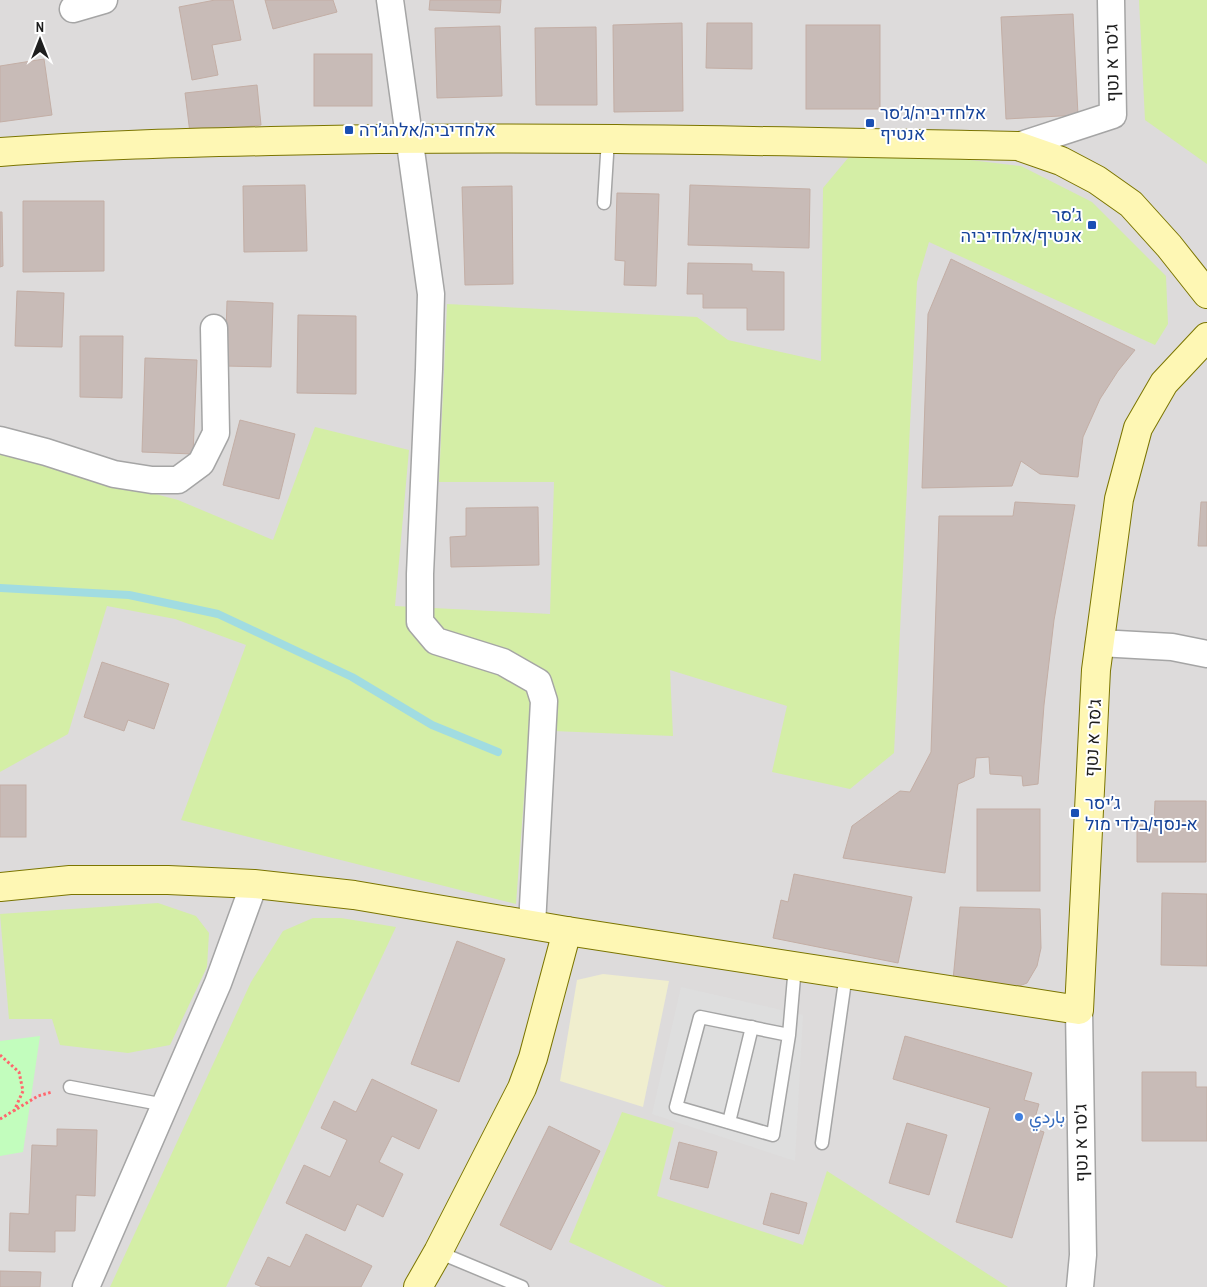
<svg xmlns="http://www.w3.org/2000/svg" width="1207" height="1287" viewBox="0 0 1207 1287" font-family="'Archivo Narrow',Vazirmatn,Heebo,sans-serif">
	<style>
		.residential { fill: #dddbdb }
		.farmland { fill: #f0eece }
		.grass { fill: #d4eea6 }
		.park { fill: #c2fdbd }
		.parking { fill: #dedede }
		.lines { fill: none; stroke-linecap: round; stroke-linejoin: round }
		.stream { stroke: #a1dce1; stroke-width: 8 }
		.building { fill: #c8bbb7; stroke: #c3aea5 }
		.lane-casing { stroke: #a5a5a5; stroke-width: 15 }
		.street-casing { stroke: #a5a5a5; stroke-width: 29 }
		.secondary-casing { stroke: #7b7500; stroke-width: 30 }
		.path { stroke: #ff666d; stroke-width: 3; stroke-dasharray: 2.5 2.5; stroke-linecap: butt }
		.lane { stroke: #fff; stroke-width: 12 }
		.street { stroke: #fff; stroke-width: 26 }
		.secondary { stroke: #fef7b4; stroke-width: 28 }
		.transit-dot { fill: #1a4fb4; stroke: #fff; stroke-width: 2 }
		.shop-dot { fill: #3f7fe0; stroke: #fff; stroke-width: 2 }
		.labels { text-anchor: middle; stroke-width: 4; stroke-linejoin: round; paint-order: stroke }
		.street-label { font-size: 18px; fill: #1e1e1e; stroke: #fff }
		.transit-label { font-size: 18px; fill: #164399; stroke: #fff; text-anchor: start }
		.shop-label { font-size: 18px; fill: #366cbe; stroke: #fff; text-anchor: start }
	</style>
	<rect width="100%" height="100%" fill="#f0eae4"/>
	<rect class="residential" x="0" y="0" width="1207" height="1287"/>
	<path class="farmland" d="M603,974L669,981L643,1107L560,1081L577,980Z"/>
	<g class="grass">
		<path d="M1139,0H1207V164L1145,120Z"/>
		<path d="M945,157L1021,166L1092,202L1166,276L1168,324L1155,345L929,242L917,282L894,753L850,789L772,772L787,706L670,670L673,736L529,730L516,904L181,820L246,645L175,619L107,606L68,734L0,772V453L178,500L273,540L315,427L409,450L395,606L550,614L554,482H439L447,304L697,317L728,340L821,361L823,188L848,158Z"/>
		<path d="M158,903L196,916L209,933L207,967L170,1045L128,1053L60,1045L52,1019H9L0,914Z"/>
		<path d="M313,918H341L396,927L226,1287H110L251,982L283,931Z"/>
		<path d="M622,1112L674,1128L657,1196L803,1245L827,1171L1008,1287H666L569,1242Z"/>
	</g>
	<path class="park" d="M40,1036L23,1152L0,1156V1041Z"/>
	<path class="parking" d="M681,987L803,1015L795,1161L652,1114Z"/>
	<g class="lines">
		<path class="stream" d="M0,588L129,595L218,614L352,677L432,725L498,752"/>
	</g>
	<g class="building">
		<path d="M215,0H233L241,40L212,45L218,75L192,80L179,7Z"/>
		<path d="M265,0H333L337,12L273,29Z"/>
		<path d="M430,0H501L500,13L429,10Z"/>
		<path d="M1073,14L1078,115L1006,119L1001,17Z"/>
		<path d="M682,23L683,111L614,112L613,25Z"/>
		<path d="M707,23H752V69L706,68Z"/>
		<rect x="806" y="25" width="74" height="84"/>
		<path d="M500,26L502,96L437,98L435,28Z"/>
		<path d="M596,27L597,105H536L535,28Z"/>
		<rect x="314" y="54" width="58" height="52"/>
		<path d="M44,59L52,115L0,122V66Z"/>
		<path d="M257,85L261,125L190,133L185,93Z"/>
		<path d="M305,185L307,251L244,252L243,186Z"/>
		<path d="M690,185L810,189L809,248L688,245Z"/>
		<path d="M512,186L513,284L465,285L462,187Z"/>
		<path d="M617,193L659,194L656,286L624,285L625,261L615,260Z"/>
		<path d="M23,201H104V271L23,272Z"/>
		<path d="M0,212H2L3,266L0,267Z"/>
		<path d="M951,259L1135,350L1118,371L1100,399L1083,437L1078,477L1040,474L1021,461L1012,486L922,488L928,314Z"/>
		<path d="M688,263L752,264V271L784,272V330H747V308H703V294H687Z"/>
		<path d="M17,291L64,293L62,347L15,346Z"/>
		<path d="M227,301L273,303L271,367L225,366Z"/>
		<path d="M298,315L356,316V394L297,393Z"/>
		<path d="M80,336H123L122,398L80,397Z"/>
		<path d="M145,358L197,360L193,454L142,452Z"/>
		<path d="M240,420L295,434L279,499L223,485Z"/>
		<path d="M1015,502L1075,505L1054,620L1044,705L1038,784L1023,786L1022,776L990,774L989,757L976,758L974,777L958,784L945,873L843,858L852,826L900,791L910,792L931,752L939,516H1013Z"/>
		<path d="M1201,502H1207V546H1198Z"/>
		<path d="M538,507L539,565L451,567L450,537L466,536V508Z"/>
		<path d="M102,662L169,684L154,729L128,720L124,731L84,717Z"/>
		<rect x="0" y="785" width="26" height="52"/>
		<path d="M1155,801H1206V862H1137V825H1154Z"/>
		<rect x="977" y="809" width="63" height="82"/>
		<path d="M794,874L912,897L898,963L773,938L781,900L788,902Z"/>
		<path d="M1162,893L1207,894V966L1161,965Z"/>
		<path d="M960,907L1040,909L1041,948L1037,966L1027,983L1009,990L953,980Z"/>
		<path d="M457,941L505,959L459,1082L411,1064Z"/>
		<path d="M905,1036L1032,1073L1024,1100L1039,1104L1032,1128L1044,1132L1012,1238L956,1222L990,1108L893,1079Z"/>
		<path d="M1142,1072H1196V1087H1207V1141H1142Z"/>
		<path d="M372,1079L437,1110L419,1149L392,1136L379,1162L403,1174L383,1217L357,1204L345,1231L286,1203L304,1165L330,1177L347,1140L321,1128L334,1101L356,1112Z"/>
		<path d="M907,1123L947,1135L929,1195L889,1183Z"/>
		<path d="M549,1126L600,1151L551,1250L500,1225Z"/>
		<path d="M57,1129L97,1130L95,1196L76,1195L75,1231H55V1252L9,1251L10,1213L29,1214L32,1145L57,1146Z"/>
		<path d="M679,1142L717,1152L708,1188L670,1179Z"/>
		<path d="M771,1193L807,1203L799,1234L763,1224Z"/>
		<path d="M306,1234L372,1266L361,1287H262L255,1284L268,1257L290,1267Z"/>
		<path d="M0,1271L41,1272L40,1287H0Z"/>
	</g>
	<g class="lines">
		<g class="lane-casing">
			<g id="lane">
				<path d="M604,203L608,139"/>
				<path d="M789,1035L700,1017L676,1107L773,1135L789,1035L795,966"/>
				<path d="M70,1087L165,1105"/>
				<path d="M729,1122L752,1027"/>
				<path d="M822,1143L846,974"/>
				<path d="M438,1252L522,1287"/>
			</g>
		</g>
		<g class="street-casing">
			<g id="street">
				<path d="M390,0L431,294L429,369L420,574V622L436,641L503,662L538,682L544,701L532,925"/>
				<path d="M73,9L104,0"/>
				<path d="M1018,146L1113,115L1111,0"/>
				<path d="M0,440L46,452L114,474L152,480H178L201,463L216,433L214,328"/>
				<path d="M1099,643L1172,647L1207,654"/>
				<path d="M1079,1010L1083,1255L1080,1287"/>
				<path d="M86,1287L218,983L254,884"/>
			</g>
		</g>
		<g class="secondary-casing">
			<g id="secondary">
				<path d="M0,152C90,145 180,143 271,141C520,135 769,141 1018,146L1061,161L1097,180L1131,204L1169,246L1207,294"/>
				<path d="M0,887L70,880H168L254,884L354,895L567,931L1079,1010L1096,670L1119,499L1138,428L1164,383L1207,337"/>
				<path d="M418,1287L438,1252L522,1088L533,1058L567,931"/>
			</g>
		</g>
		<g class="path">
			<path d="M0,1055L19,1072L23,1091L14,1111"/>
			<path d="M0,1119L38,1096L52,1092"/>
		</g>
		<use href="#lane" class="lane"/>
		<use href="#street" class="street"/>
		<use href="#secondary" class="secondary"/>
	</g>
	<g class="transit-dot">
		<rect x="865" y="118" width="10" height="10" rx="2.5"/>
		<rect x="344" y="125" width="10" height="10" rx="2.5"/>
		<rect x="1087" y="220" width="10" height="10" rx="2.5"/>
		<rect x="1070" y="808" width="10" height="10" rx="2.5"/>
	</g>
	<circle class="shop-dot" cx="1019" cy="1117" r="5"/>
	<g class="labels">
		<g class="street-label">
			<text transform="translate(1112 63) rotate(-91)" y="6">ג'סר א נטף</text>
			<text transform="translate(1093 738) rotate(-87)" y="6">ג'סר א נטף</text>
			<text transform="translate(1081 1143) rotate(-91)" y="6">ג'סר א נטף</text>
		</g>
		<g class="transit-label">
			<text x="880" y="119">אלחדיביה/ג׳סר<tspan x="880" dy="21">אנטיף</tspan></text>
			<text x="359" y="136">אלחדיביה/אלהג׳רה</text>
			<text x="1082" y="221" text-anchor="end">ג׳סר<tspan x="1082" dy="21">אנטיף/אלחדיביה</tspan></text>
			<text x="1085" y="809">ג׳יסר<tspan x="1085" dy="21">א-נסף/בלדי מול</tspan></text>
		</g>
		<g class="shop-label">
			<text x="1029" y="1123">باردي</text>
		</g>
	</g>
	<g transform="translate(40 40)" stroke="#ffffff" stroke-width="4" paint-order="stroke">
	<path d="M0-4L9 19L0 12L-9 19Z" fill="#1e1e1e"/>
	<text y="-8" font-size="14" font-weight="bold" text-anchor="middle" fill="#1e1e1e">N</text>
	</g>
</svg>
